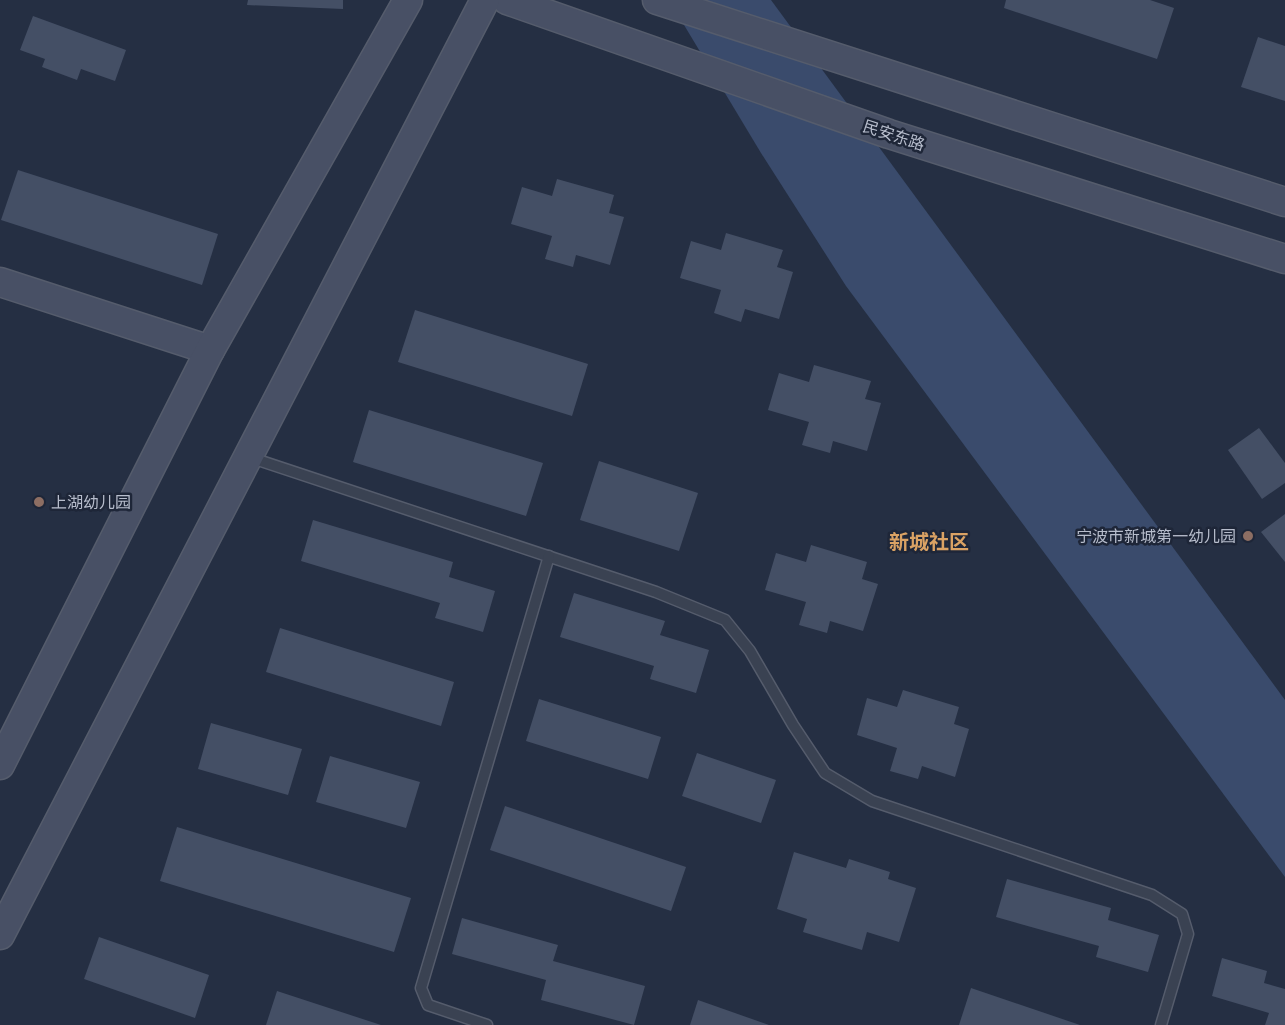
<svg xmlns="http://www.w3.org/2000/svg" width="1285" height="1025" viewBox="0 0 1285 1025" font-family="'Public Sans','Noto Sans SC',sans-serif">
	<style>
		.water { fill: #3a4b6c }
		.building { fill: #444f65 }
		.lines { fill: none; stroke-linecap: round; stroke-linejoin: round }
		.lane-casing { stroke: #555c6c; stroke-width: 13 }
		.secondary-casing { stroke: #555c6c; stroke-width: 31 }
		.lane { stroke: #3a4252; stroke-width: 10 }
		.secondary { stroke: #485065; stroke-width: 28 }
		.education-dot { fill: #8d6e63; stroke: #1e2638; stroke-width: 2 }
		.labels { text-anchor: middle; stroke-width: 5; stroke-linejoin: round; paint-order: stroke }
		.street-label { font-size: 16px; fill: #b7bdcc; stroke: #1e2638 }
		.poi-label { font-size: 16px; fill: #b7bdcc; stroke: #1e2638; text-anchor: start }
		.quarter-label { font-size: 20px; font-weight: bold; fill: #daa264; stroke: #1e2638 }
	</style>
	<rect width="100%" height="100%" fill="#252f43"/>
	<path class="water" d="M669,0H771L1285,700V877L846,286L761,153Z"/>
	<g class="building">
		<path d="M248,0H343V9L247,5Z"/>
		<path d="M1006,0H1150L1174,8L1157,59L1004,8Z"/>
		<path d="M33,16L126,50L115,81L81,69L77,80L42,67L45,59L20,50Z"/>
		<path d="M1258,37L1285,46V101L1241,87Z"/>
		<path d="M18,170L218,234L202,285L1,220Z"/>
		<path d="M557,179L614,195L609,213L624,217L610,265L576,255L573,267L545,259L552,236L511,224L522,187L552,196Z"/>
		<path d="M726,233L783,250L777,267L793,272L779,319L745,309L741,322L714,313L721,290L680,278L691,241L721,250Z"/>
		<path d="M415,310L588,364L572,416L398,362Z"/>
		<path d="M814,365L871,381L865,399L881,403L867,451L833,441L830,453L802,445L809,422L768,410L779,373L809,382Z"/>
		<path d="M369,410L543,463L526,516L353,462Z"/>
		<path d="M1259,428L1285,463V483L1262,499L1228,450Z"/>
		<path d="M599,461L698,493L679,551L580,520Z"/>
		<path d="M1285,514V562L1261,532Z"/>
		<path d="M313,520L453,562L449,577L495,591L483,632L435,618L440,603L301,561Z"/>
		<path d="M811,545L867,562L862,579L878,584L863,631L830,621L827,633L799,625L806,602L765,590L776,553L806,562Z"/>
		<path d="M574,593L665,621L660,635L709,650L696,693L650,679L654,666L560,637Z"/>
		<path d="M280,628L454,682L441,726L266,672Z"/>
		<path d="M903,690L959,707L954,724L969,729L955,777L922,766L918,779L890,771L897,748L857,735L867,698L897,707Z"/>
		<path d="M539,699L661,737L648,779L526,741Z"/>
		<path d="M211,723L302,749L288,795L198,769Z"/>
		<path d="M697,753L776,780L761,823L682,796Z"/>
		<path d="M330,756L420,782L406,828L316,802Z"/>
		<path d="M505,806L686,867L671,911L490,850Z"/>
		<path d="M177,827L411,898L394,952L160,881Z"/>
		<path d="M794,852L846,868L849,859L890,872L888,879L916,888L899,942L867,932L862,950L803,932L807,919L777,909Z"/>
		<path d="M1007,879L1111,908L1108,920L1159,935L1148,972L1096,957L1099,946L996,917Z"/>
		<path d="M462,918L558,945L553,961L645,986L634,1025L541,1000L546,980L452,954Z"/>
		<path d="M99,937L209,975L195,1018L84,979Z"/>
		<path d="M1222,958L1267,971L1264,983L1285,989V1025H1265L1269,1013L1212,996Z"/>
		<path d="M971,988L1080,1025H959Z"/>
		<path d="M277,991L381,1025H266Z"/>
		<path d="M698,1000L769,1025H690Z"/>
	</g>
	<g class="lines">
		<g class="lane-casing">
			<g id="lane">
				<path d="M249,457L656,592L725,620L750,651L793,725L825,773L872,801L1152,895L1182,914L1188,934L1161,1025"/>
				<path d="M487,1025L428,1005L421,988L549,556"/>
			</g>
		</g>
		<g class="secondary-casing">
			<g id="secondary">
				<path d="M507,0L889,134L1285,259"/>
				<path d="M657,0L1285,202"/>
				<path d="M0,282L210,350"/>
				<path d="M0,765L210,350L408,0"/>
				<path d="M0,935L485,0"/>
			</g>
		</g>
		<use href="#lane" class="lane"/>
		<use href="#secondary" class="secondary"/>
	</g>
	<g class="education-dot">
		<circle cx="39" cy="502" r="6"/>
		<circle cx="1248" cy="536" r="6"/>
	</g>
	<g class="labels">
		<g class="street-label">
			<text transform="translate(894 135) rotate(18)" y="6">民安东路</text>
		</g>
		<g class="poi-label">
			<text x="51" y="508">上湖幼儿园</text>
			<text x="1236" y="542" text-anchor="end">宁波市新城第一幼儿园</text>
		</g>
		<g class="quarter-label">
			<text x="929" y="549">新城社区</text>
		</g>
	</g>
</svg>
